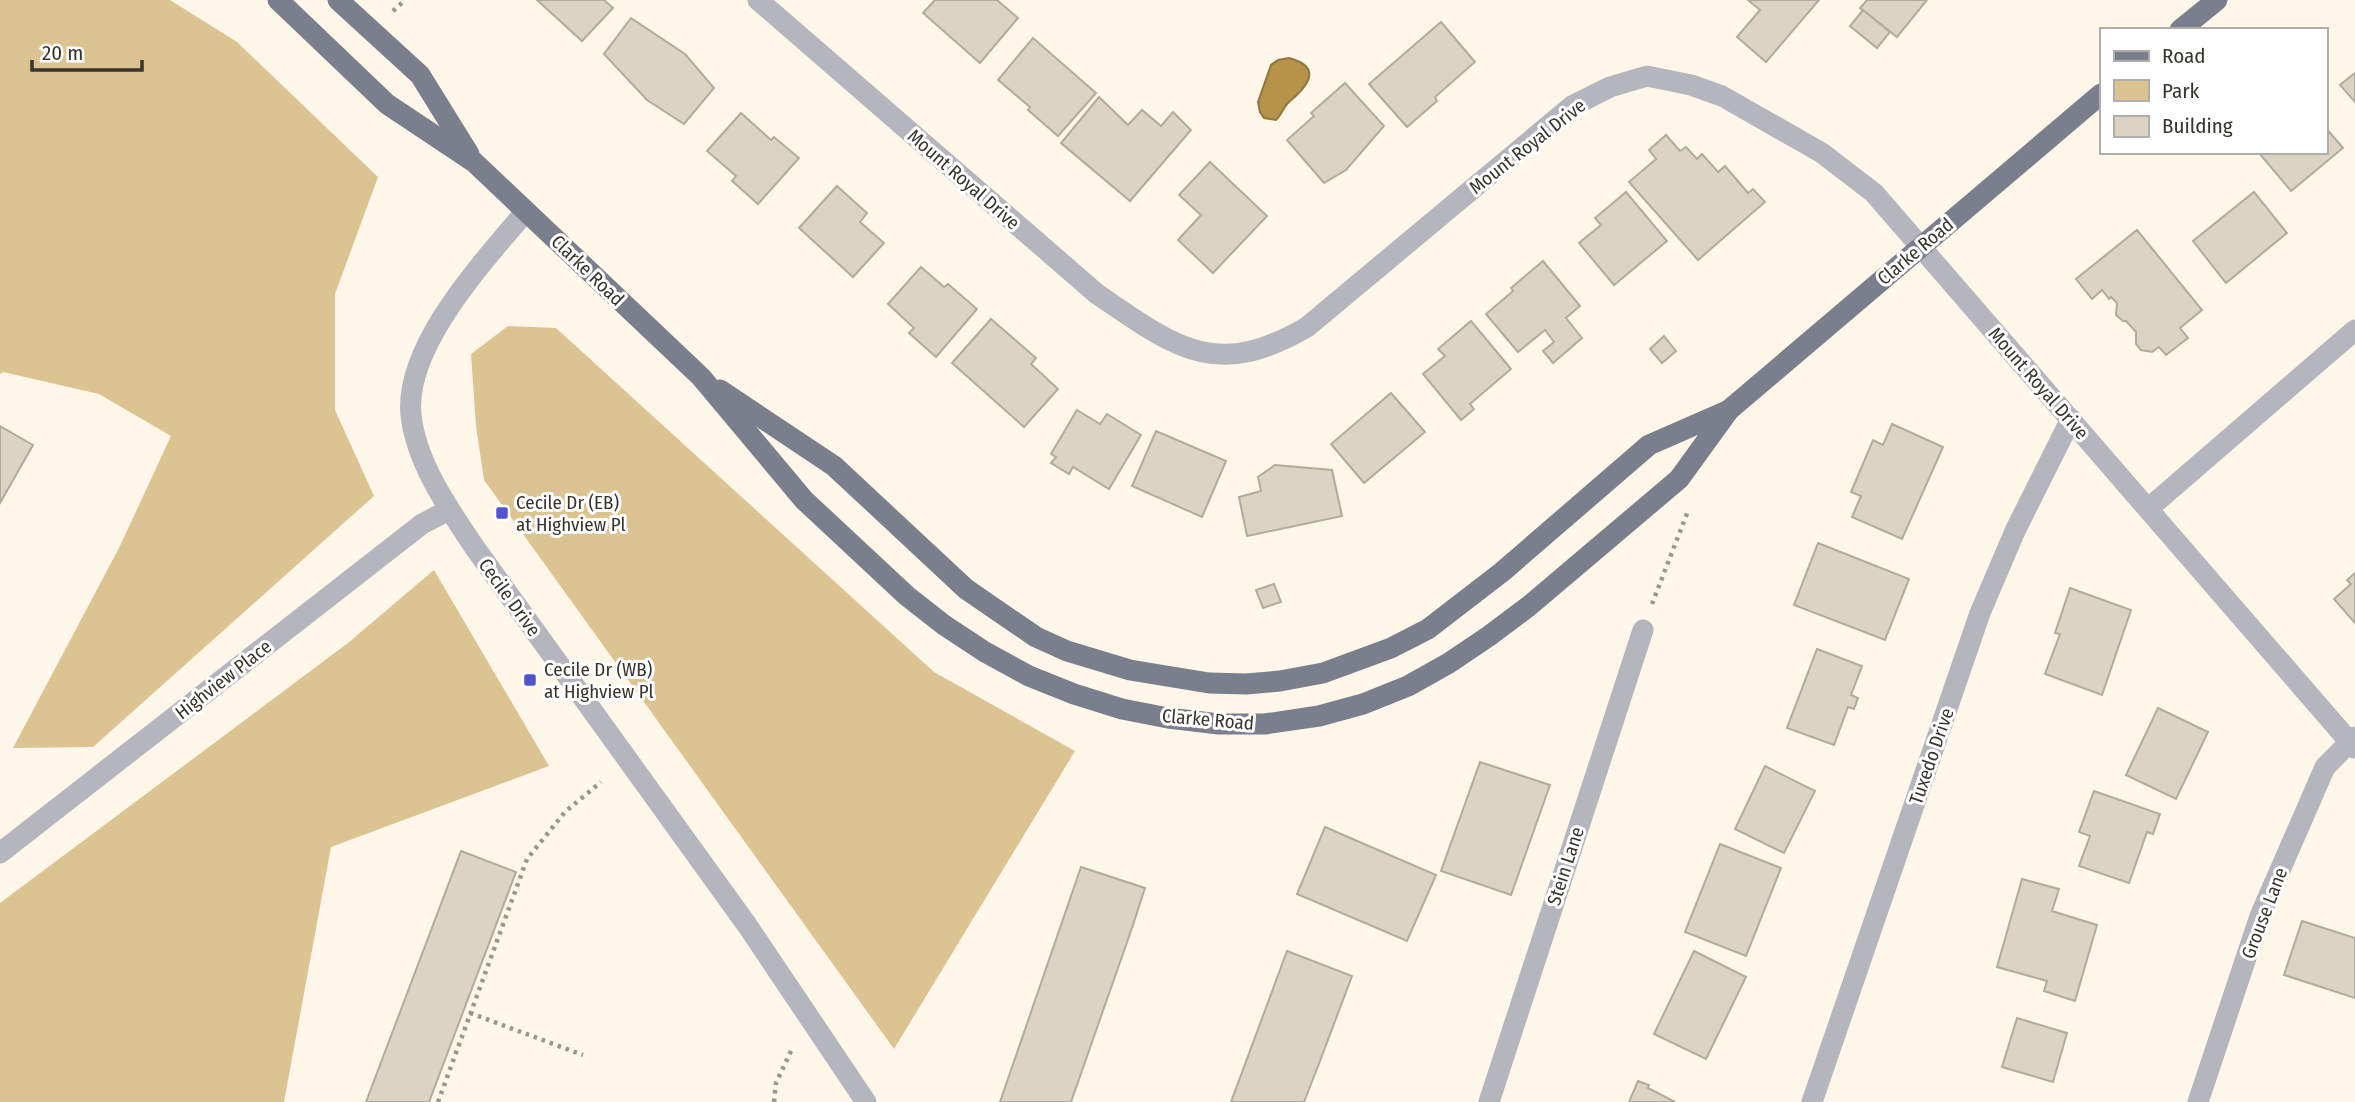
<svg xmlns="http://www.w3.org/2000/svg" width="2355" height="1102" viewBox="0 0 2355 1102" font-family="'Fira Sans Condensed',sans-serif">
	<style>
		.green { fill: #dbc392 }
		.water { fill: #b69348; stroke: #907740; stroke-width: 2 }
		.building { fill: #dcd3c2; stroke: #b3ab9a; stroke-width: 2 }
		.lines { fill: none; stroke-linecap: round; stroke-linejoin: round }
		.path { stroke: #9b968b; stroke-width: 4.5; stroke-dasharray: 3.5 5; stroke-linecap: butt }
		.minor { stroke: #b4b5bd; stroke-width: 21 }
		.major { stroke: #7b7e8c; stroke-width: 21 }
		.poi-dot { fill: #5254cb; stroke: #fff; stroke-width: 2.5 }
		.labels { text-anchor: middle; stroke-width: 6; stroke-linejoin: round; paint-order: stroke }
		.street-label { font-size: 19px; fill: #38352e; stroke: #fff }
		.poi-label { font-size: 19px; fill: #38352e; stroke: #fff; text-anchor: start }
	</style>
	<rect width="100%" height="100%" fill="#fef7e9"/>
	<g class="green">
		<path d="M0,0H170L237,42L378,177L335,294V410L374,496L93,747L13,748L119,548L171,436L99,394L3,372L0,374Z"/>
		<path d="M508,326L556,328L934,672L1075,751L894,1049L484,480L476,426L471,354Z"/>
		<path d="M434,570L549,766L331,847L284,1102H0V903L348,643Z"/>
	</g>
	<path class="water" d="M1289,58C1323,67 1308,86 1290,101C1284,106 1282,114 1276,120L1264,118L1260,112L1258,102L1271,65L1278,60Z"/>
	<g class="building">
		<path d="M537,0H604L613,8L582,41Z"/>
		<path d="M935,0H997L1018,18L980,63L923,13Z"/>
		<path d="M1748,0H1819L1766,62L1737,37L1760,10Z"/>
		<path d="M1867,0H1927L1897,37L1860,8Z"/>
		<path d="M1863,10L1890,32L1877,48L1850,26Z"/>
		<path d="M631,18L685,54L714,88L684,124L647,100L604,54Z"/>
		<path d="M1441,22L1475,62L1435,97L1437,101L1407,127L1369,84Z"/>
		<path d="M1033,38L1096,93L1058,136L1028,110L1030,107L998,80Z"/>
		<path d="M2355,73V102L2340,85Z"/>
		<path d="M1345,83L1384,126L1346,170L1324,183L1287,140L1314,116L1311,113Z"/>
		<path d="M1099,97L1128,125L1142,110L1161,126L1173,112L1191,130L1130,201L1061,143Z"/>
		<path d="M741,113L771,140L774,137L799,158L758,204L732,181L736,176L707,151Z"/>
		<path d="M2325,127L2343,148L2291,191L2259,153L2325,152Z"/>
		<path d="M1666,135L1680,151L1686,147L1697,159L1702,154L1718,172L1725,166L1748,193L1753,189L1765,202L1698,260L1629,182L1656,159L1649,150Z"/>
		<path d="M1210,162L1267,216L1213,273L1178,240L1201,215L1179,195Z"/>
		<path d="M837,186L867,213L860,222L884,243L853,277L799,228Z"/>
		<path d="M1626,192L1667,241L1614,285L1579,243L1601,225L1595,218Z"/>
		<path d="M2254,192L2287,233L2226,283L2193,241Z"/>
		<path d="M2137,230L2202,310L2180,328L2188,338L2166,355L2159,347L2152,352L2141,350L2136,344V332L2126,321H2123L2116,315L2117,303L2111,297L2109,299L2102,290L2092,299L2076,279Z"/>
		<path d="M1543,261L1580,306L1566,318L1582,338L1553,363L1543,351L1554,342L1545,330L1518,352L1486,314L1513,291L1511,288Z"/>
		<path d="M921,267L944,287L948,284L977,309L936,357L909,333L914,328L888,304Z"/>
		<path d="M991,319L1036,358L1031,364L1058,389L1024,427L952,363Z"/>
		<path d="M1471,321L1511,369L1470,404L1474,409L1461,420L1423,374L1445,356L1438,349Z"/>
		<path d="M1664,336L1676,351L1662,363L1650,349Z"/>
		<path d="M1391,393L1425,432L1364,483L1331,444Z"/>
		<path d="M1077,410L1100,424L1107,414L1141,435L1109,489L1073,467L1069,474L1051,463L1056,457L1051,454Z"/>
		<path d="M1892,424L1943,447L1902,539L1852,517L1861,496L1851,492L1873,440L1883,445Z"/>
		<path d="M0,426L33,445L0,503Z"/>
		<path d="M1156,431L1226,461L1202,517L1132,486Z"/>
		<path d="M1275,465L1332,470L1342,516L1247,536L1239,497L1261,491L1258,477Z"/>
		<path d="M1818,543L1909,579L1885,640L1794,605Z"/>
		<path d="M2355,573V623L2334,599L2351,584L2347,580Z"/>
		<path d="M1274,584L1281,602L1263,608L1256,590Z"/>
		<path d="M2070,588L2131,610L2102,695L2045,674L2060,634L2055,633Z"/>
		<path d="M1817,649L1862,666L1851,695L1858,698L1854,709L1848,707L1834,745L1787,728Z"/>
		<path d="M2158,708L2208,732L2176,799L2126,775Z"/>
		<path d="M1480,762L1550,785L1511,895L1441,871Z"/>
		<path d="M1765,766L1815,791L1784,853L1735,829Z"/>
		<path d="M2094,791L2160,814L2153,834L2147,832L2129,883L2079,866L2090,836L2079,832Z"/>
		<path d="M1325,827L1436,875L1407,941L1297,894Z"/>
		<path d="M1720,844L1781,868L1746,956L1685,932Z"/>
		<path d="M461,851L516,872L429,1102H366Z"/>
		<path d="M1081,867L1145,888L1132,928L1071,1102H1000Z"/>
		<path d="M2022,879L2059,889L2052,911L2097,925L2075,1001L2044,991L2047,981L1997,967Z"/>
		<path d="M2302,921L2355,938V998L2284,975Z"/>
		<path d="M1287,951L1352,976L1320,1061L1304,1102H1231Z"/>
		<path d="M1694,951L1746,977L1706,1059L1654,1034Z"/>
		<path d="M2017,1018L2067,1033L2053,1082L2002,1067Z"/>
		<path d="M1638,1081L1649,1085L1648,1088L1675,1102H1629Z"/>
	</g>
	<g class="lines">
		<g class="path">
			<path d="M393,11L405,0"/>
			<path d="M1652,604L1688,511"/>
			<path d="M470,1013L583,1055"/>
			<path d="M438,1102L527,859L565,812L601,782"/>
			<path d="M774,1102L776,1083L791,1051"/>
		</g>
		<g class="minor">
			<path d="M758,0L1097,294C1175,347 1215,381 1307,327L1572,106L1610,87L1647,76L1691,85L1722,96L1822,153L1874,193L2355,748"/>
			<path d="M526,211C484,261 404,346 411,415C416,463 449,509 475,548L747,925L866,1102"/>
			<path d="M2149,508L2355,330"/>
			<path d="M0,853L422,524L449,510"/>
			<path d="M1489,1102L1643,630"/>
			<path d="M1812,1102L1980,613L2015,531L2071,419"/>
			<path d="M2198,1102L2260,916L2325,767L2355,737"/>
		</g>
		<g class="major">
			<path d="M278,0L387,104L474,162L701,377L804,500L907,596L944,625L985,652L1029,676L1074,694L1122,709L1168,718L1219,724H1265L1319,716L1363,704L1408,686L1449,663L1489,636L1529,606L1679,479L1729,410L2101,94"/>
			<path d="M338,0L420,75L469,154"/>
			<path d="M2180,30L2217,0"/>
			<path d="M720,390L834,466L966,589L1036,637L1067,651L1130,670L1209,683L1246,684L1280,681L1323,673L1391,648L1428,629L1502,572L1649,445L1729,410"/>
		</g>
	</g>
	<g class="poi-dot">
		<rect x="495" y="506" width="14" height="14" rx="3.5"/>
		<rect x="523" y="673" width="14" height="14" rx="3.5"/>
	</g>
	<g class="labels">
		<g class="street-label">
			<text transform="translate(1527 146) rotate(-38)" y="7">Mount Royal Drive</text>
			<text transform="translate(964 179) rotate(41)" y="7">Mount Royal Drive</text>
			<text transform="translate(1915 251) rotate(-40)" y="7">Clarke Road</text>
			<text transform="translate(588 270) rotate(44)" y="7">Clarke Road</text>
			<text transform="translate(2039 383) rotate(49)" y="7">Mount Royal Drive</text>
			<text transform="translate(510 597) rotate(54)" y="7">Cecile Drive</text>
			<text transform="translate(223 679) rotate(-38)" y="7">Highview Place</text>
			<text transform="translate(1208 719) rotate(5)" y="7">Clarke Road</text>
			<text transform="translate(1931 756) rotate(-71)" y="7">Tuxedo Drive</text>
			<text transform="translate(1565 866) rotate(-72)" y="7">Stein Lane</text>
			<text transform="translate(2264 913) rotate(-69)" y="7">Grouse Lane</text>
		</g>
		<g class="poi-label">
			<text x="516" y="509">Cecile Dr (EB)<tspan x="516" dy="22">at Highview Pl</tspan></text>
			<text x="544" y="676">Cecile Dr (WB)<tspan x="544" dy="22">at Highview Pl</tspan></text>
		</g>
	</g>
	<rect x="2100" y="28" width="228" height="126" fill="#ffffff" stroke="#afaeab" stroke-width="2"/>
	<rect x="2114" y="51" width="35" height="10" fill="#7b7e8c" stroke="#afaeab" stroke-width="2"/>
	<text x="2162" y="63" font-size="21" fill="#38352e">Road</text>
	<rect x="2114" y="80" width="35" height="21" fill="#dbc392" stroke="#afaeab" stroke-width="2"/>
	<text x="2162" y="98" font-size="21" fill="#38352e">Park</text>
	<rect x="2114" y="116" width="35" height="21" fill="#dcd3c2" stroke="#afaeab" stroke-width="2"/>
	<text x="2162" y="133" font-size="21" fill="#38352e">Building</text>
	<path d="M32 60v10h110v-10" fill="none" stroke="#38352e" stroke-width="3.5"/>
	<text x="42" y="60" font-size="21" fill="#38352e" stroke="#ffffff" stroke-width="5" paint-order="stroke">20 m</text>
</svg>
